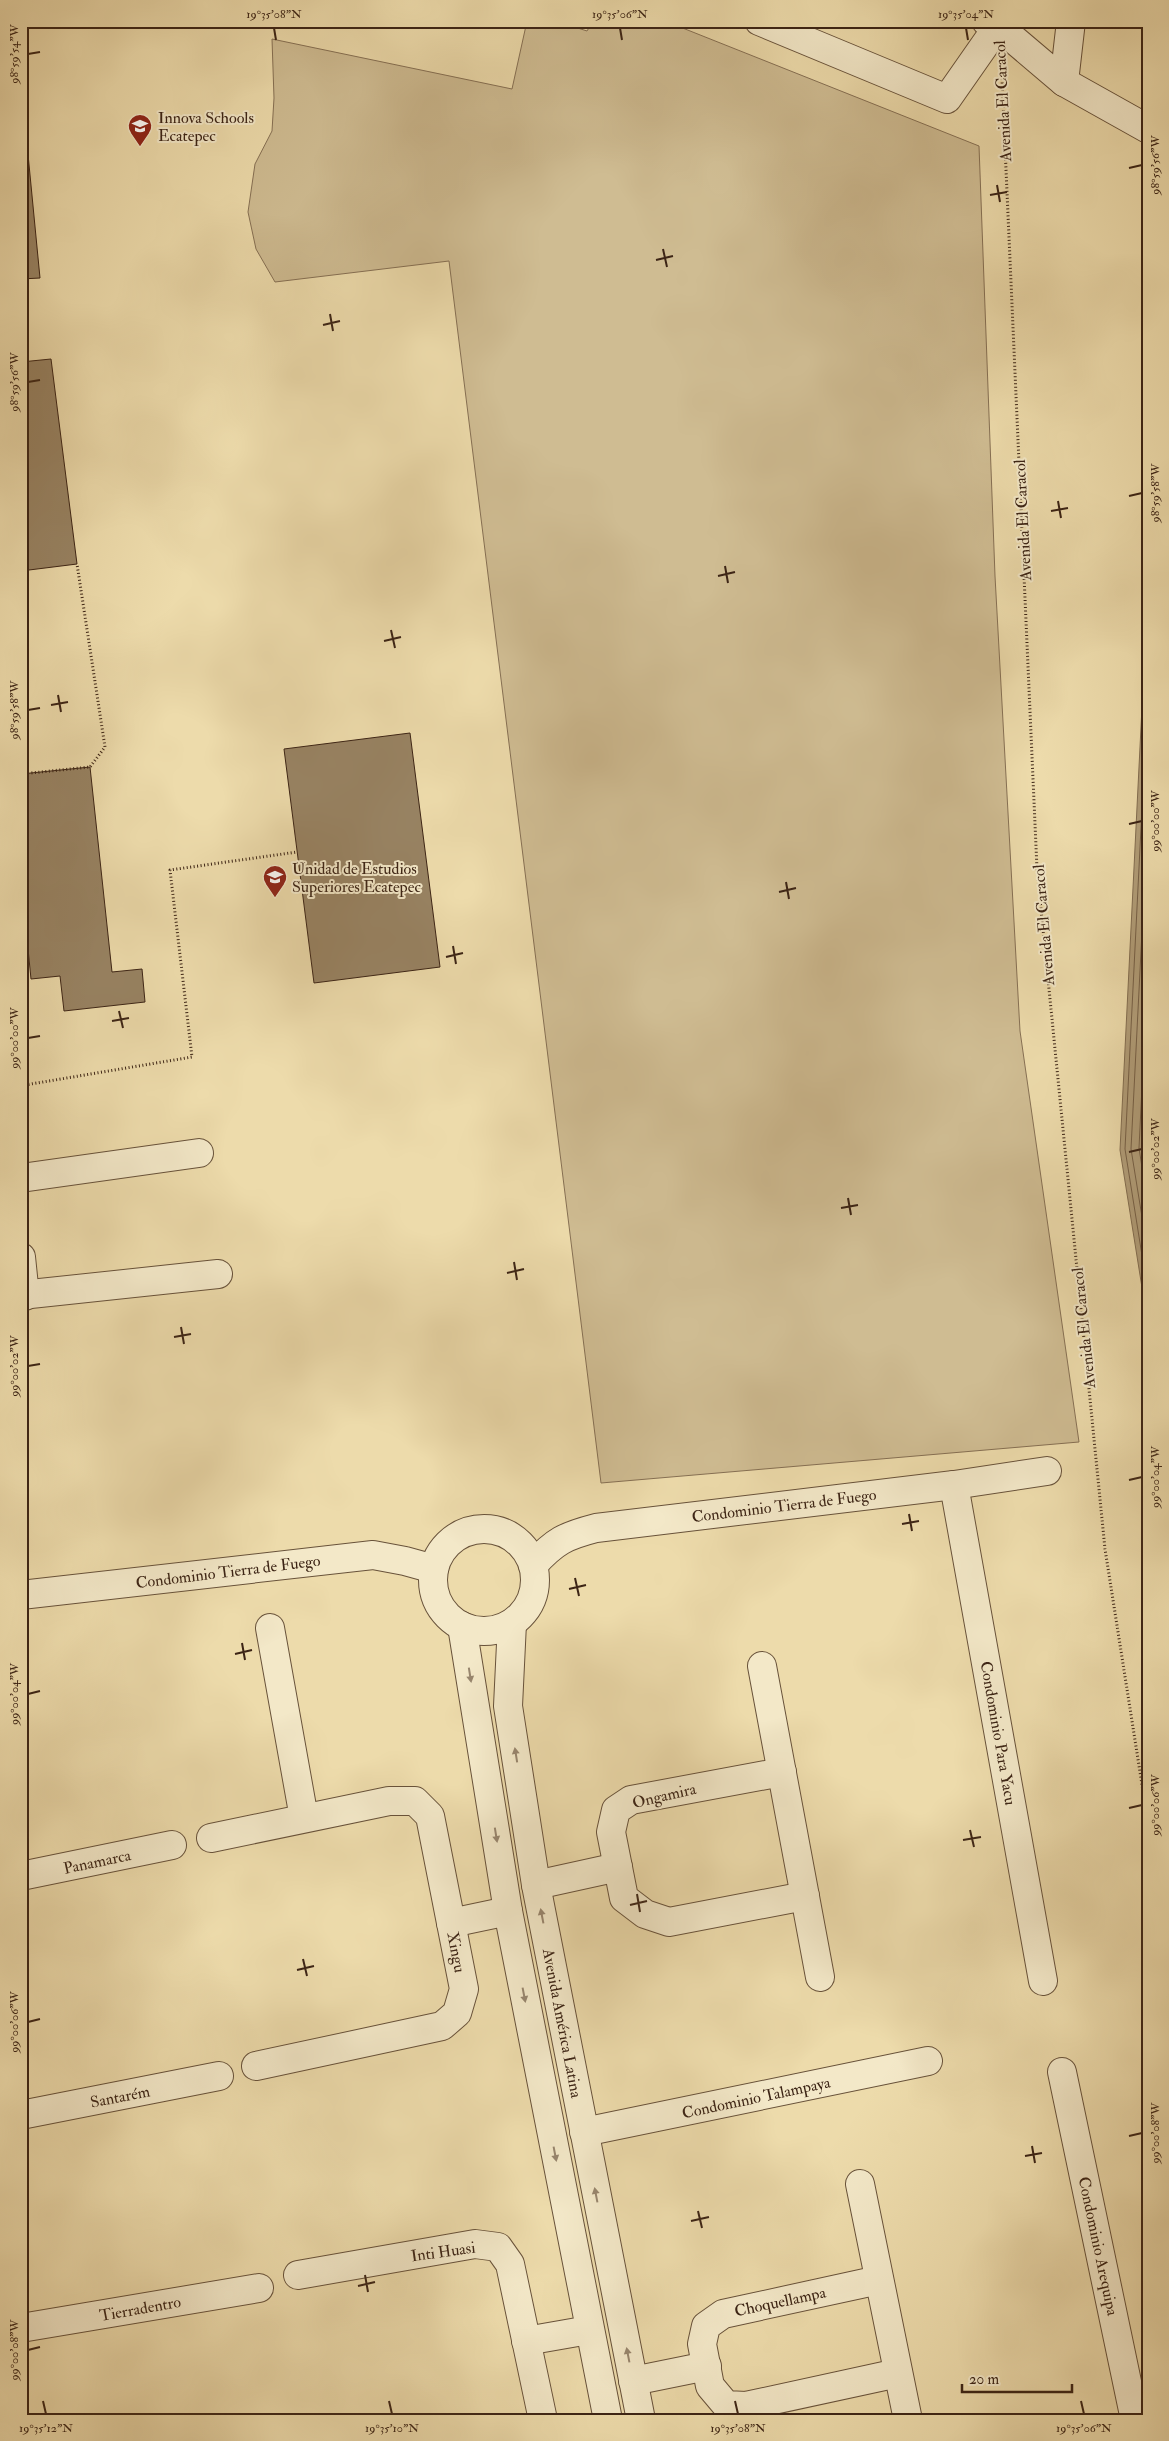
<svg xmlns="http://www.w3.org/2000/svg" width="1169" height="2441" viewBox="0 0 1169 2441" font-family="'IM FELL Double Pica',serif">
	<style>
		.green { fill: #cfbc92; stroke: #867054 }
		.water { fill: #b19d78; stroke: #826d50 }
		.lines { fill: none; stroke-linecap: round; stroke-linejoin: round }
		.shore { stroke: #766046; stroke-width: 1 }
		.building { fill: #988363; stroke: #3c2415 }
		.minor-casing { stroke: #68523a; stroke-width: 30 }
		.path { stroke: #3c2415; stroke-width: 3; stroke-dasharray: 1 2.5; stroke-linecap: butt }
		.minor { stroke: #f3e8c8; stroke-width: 28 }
		.oneway { fill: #98866e }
		.ticks { fill: none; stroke: #3c2415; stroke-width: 2 }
		.labels { text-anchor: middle; stroke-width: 4; stroke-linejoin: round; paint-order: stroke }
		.street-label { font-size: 16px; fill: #3c2415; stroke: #f3e8c8 }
		.poi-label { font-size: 16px; fill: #3c2415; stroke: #f3e8c8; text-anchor: start }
		.neatline { fill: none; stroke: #3c2415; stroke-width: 2 }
		.ticks-label { font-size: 12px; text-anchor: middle; fill: #3c2415 }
	</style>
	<rect width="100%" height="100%" fill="#eddbab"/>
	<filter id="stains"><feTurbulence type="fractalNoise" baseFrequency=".004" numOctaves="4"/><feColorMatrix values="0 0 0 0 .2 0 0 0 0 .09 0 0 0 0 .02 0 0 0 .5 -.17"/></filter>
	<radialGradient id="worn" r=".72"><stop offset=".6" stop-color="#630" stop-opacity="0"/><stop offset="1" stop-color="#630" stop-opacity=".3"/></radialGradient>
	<path class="green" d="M527,21H556L587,31L593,21H665L979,146L995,576L1020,1031L1079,1442L601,1483L449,261L275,282L256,249L248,212L255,164L272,131L274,98L272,39L512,89Z"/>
	<path class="water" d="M1148,586V1325L1120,1150Z"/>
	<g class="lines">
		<g class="shore">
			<path d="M1148,687L1125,1149L1148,1293"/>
			<path d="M1148,813L1131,1149L1148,1254"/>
			<path d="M1148,964L1139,1148L1148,1206"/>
		</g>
	</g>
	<g class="building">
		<path d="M21,82L40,278L21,279Z"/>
		<path d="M51,359L77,564L21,571V362Z"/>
		<path d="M410,733L440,967L314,983L284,749Z"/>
		<path d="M90,767L112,972L142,969L145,1002L64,1011L60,976L31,979L21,878V774Z"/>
	</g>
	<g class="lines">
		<g class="minor-casing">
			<g id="minor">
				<path d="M759,21L947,99L998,26"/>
				<path d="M986,21L998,26L1064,82L1071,21"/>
				<path d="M1064,82L1148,129"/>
				<path d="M21,1178L199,1153"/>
				<path d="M21,1257L25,1296"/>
				<path d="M21,1295L218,1274"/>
				<path d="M954,1485L1043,1981"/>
				<circle cx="484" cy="1580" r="51"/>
				<path d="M533,1565C555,1541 565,1536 596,1528L954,1485L1047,1471"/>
				<path d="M21,1595L373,1555L405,1561L434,1569"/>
				<path d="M512,1623L508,1706L536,1885L641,2420"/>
				<path d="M462,1626L508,1911L608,2420"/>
				<path d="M270,1628L304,1818"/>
				<path d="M762,1666L820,1977"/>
				<path d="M782,1772L631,1800L616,1810L611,1832L624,1898L645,1914L669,1922L805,1896"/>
				<path d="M211,1838L389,1801H415L430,1816L464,1989L457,2013L442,2026L256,2066"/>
				<path d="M21,1876L172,1845"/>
				<path d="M536,1885L618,1867"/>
				<path d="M451,1923L508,1911"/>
				<path d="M1062,2072L1135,2420"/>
				<path d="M21,2115L219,2076"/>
				<path d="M584,2132L928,2061"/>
				<path d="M860,2184L908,2420"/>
				<path d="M298,2275L475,2244L498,2247L510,2264L543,2420"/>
				<path d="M879,2280L723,2314L706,2326L702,2344L710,2386L726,2405L746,2406L898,2373"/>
				<path d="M21,2328L259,2288"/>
				<path d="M526,2341L589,2330"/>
				<path d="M633,2381L707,2366"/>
			</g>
		</g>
		<g class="path">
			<path d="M1002,79L1037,869L1105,1549L1148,1823"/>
			<path d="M21,774L90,767L105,747L77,564"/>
			<path d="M21,878V888"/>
			<path d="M21,1054L25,1085L21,1086"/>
			<path d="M25,1085L192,1057L170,870L297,852"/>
		</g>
		<use href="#minor" class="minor"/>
	</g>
	<defs><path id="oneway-solid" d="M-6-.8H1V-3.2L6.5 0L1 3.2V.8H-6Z" transform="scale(1.25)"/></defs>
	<g class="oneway">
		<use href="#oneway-solid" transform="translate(470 1675) rotate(81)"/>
		<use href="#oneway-solid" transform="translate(516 1755) rotate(-99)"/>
		<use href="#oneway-solid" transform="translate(496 1835) rotate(81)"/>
		<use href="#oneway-solid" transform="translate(542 1916) rotate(-101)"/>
		<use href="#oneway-solid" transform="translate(524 1995) rotate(79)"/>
		<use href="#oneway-solid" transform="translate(555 2154) rotate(79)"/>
		<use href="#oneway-solid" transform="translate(596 2195) rotate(-101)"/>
		<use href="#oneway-solid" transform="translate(628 2355) rotate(-101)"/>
	</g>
	<path class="ticks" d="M274,28L276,40M620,28L622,40M966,28L968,40M28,54L40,52M1129,168L1142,165M997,185L1000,202M990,195L1007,192M663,249L667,267M656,260L673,256M330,314L333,331M323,325L340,321M28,382L40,380M1129,496L1142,493M1058,501L1061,518M1051,511L1068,508M725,566L728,583M718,576L735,572M391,630L395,648M384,641L401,637M58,695L61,712M51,705L68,702M28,710L40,708M1129,824L1142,821M786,882L789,899M779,892L796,888M453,946L456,964M446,957L463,953M119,1011L123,1028M112,1021L129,1018M28,1038L40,1036M1129,1152L1142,1149M848,1198L851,1215M841,1208L858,1205M514,1262L517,1280M507,1273L524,1269M181,1327L184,1344M174,1337L191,1334M28,1366L40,1364M1129,1480L1142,1477M909,1514L912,1531M902,1524L919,1521M575,1578L579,1596M569,1589L586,1585M242,1643L245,1660M235,1654L252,1650M28,1694L40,1691M1129,1808L1142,1805M970,1830L974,1847M963,1840L981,1837M637,1894L640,1912M630,1905L647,1901M303,1959L307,1976M297,1970L314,1966M28,2022L40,2019M1129,2136L1142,2133M1032,2146L1035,2163M1025,2156L1042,2153M698,2211L702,2228M691,2221L709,2217M365,2275L368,2292M358,2286L375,2282M28,2350L40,2347M43,2401L46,2414M389,2401L392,2414M735,2401L738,2414M1081,2401L1084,2414"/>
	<defs>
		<g id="school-pin" transform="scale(1.25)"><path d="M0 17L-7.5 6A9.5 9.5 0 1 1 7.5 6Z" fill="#8f2418" stroke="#f3e8c8"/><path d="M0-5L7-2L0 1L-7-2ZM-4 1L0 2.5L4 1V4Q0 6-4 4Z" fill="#fff"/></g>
	</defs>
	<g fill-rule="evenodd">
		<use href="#school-pin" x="140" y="126"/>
		<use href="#school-pin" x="275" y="877"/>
	</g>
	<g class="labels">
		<g class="street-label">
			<text transform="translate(1002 101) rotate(-93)" y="6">Avenida El Caracol</text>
			<text transform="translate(1022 520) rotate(-93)" y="6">Avenida El Caracol</text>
			<text transform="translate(1043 925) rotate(-95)" y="6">Avenida El Caracol</text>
			<text transform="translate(1083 1328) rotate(-96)" y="6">Avenida El Caracol</text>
			<text transform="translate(784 1505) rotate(-7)" y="6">Condominio Tierra de Fuego</text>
			<text transform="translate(228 1571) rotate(-7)" y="6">Condominio Tierra de Fuego</text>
			<text transform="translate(999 1733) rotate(80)" y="6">Condominio Para Yacu</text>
			<text transform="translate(664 1795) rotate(-13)" y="6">Ongamira</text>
			<text transform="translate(97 1861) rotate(-12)" y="6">Panamarca</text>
			<text transform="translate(457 1952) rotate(79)" y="6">Xingu</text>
			<text transform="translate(563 2023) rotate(79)" y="6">Avenida América Latina</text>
			<text transform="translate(120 2096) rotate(-11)" y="6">Santarém</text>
			<text transform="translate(756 2097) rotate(-12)" y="6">Condominio Talampaya</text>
			<text transform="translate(1099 2246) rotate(78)" y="6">Condominio Arequipa</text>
			<text transform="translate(443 2251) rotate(-8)" y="6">Inti Huasi</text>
			<text transform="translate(780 2301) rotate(-12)" y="6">Choquellampa</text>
			<text transform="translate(140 2308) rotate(-10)" y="6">Tierradentro</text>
		</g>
		<g class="poi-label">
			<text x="158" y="123">Innova Schools<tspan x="158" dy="18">Ecatepec</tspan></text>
			<text x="292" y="874">Unidad de Estudios<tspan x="292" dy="18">Superiores Ecatepec</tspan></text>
		</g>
	</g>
	<rect width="1169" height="2441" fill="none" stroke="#eddbab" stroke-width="55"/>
	<path d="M962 2384v8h110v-8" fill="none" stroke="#3c2415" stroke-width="2.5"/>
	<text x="969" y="2384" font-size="15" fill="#3c2415" stroke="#f3e8c8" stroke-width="4" paint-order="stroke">20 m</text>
	<rect x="28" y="28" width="1114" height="2386" class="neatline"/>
	<g class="ticks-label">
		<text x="274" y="18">19°35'08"N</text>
		<text x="620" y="18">19°35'06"N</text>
		<text x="966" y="18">19°35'04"N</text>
		<text transform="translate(14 54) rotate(-90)" y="4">98°59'54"W</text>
		<text transform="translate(1155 165) rotate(-90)" y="4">98°59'56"W</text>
		<text transform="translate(14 382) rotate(-90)" y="4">98°59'56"W</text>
		<text transform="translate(1155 493) rotate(-90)" y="4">98°59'58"W</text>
		<text transform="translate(14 710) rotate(-90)" y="4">98°59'58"W</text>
		<text transform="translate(1155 821) rotate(-90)" y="4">99°00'00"W</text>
		<text transform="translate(14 1038) rotate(-90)" y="4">99°00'00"W</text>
		<text transform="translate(1155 1149) rotate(-90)" y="4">99°00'02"W</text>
		<text transform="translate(14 1366) rotate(-90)" y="4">99°00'02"W</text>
		<text transform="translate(1155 1477) rotate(-90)" y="4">99°00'04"W</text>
		<text transform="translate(14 1694) rotate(-90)" y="4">99°00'04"W</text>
		<text transform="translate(1155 1805) rotate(-90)" y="4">99°00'06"W</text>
		<text transform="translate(14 2022) rotate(-90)" y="4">99°00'06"W</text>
		<text transform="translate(1155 2133) rotate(-90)" y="4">99°00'08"W</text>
		<text transform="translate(14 2350) rotate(-90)" y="4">99°00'08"W</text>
		<text x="46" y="2432">19°35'12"N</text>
		<text x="392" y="2432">19°35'10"N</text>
		<text x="738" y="2432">19°35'08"N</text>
		<text x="1084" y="2432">19°35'06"N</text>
	</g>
	<rect width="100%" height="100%" filter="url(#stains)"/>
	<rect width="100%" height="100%" fill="url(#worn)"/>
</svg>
